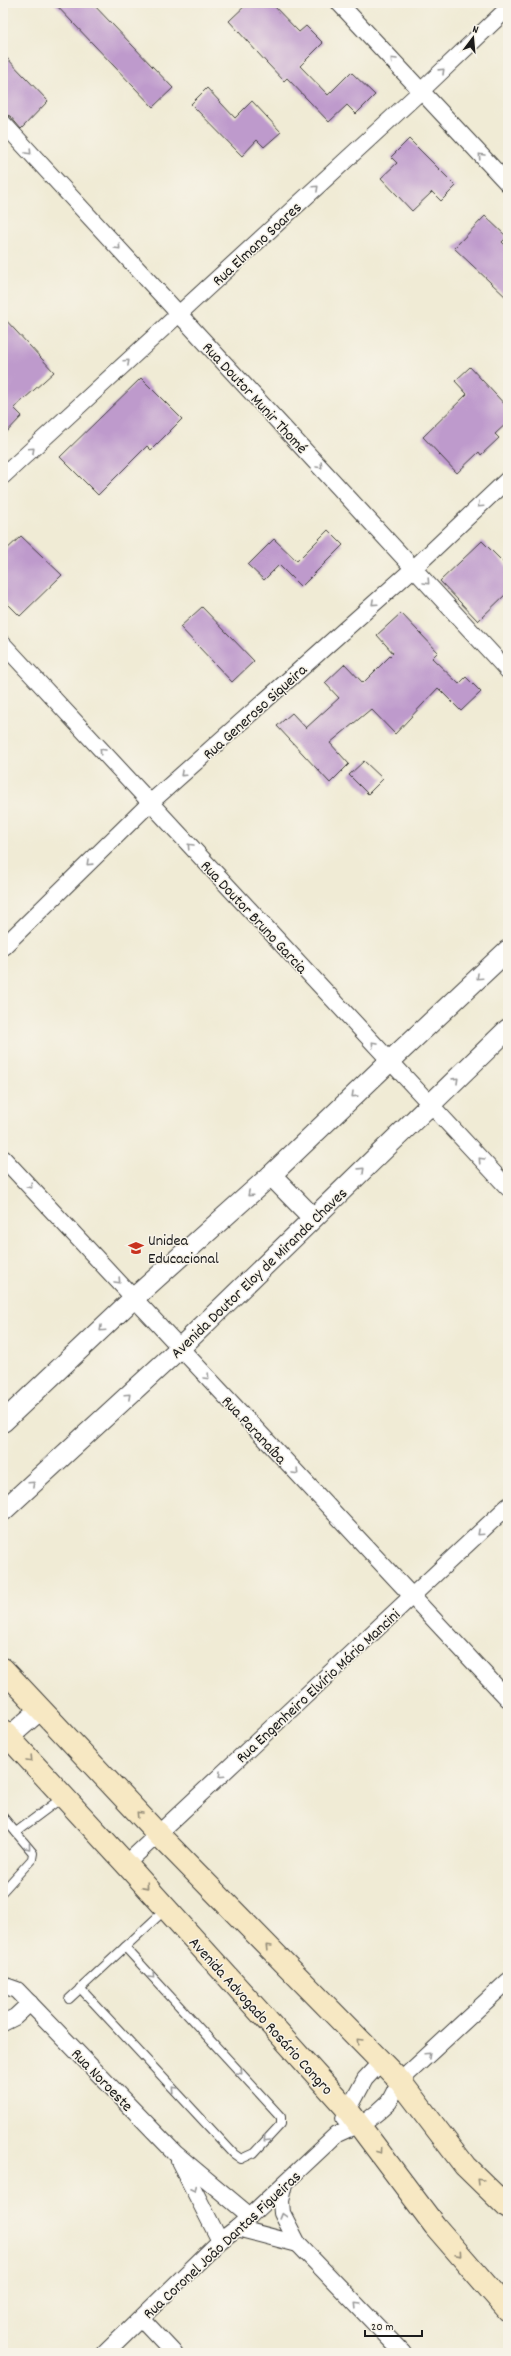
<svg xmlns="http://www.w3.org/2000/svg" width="511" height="2356" viewBox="0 0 511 2356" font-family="Dekko,sans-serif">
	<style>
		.building { fill: #be9acc }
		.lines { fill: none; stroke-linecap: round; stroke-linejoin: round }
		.service-casing { stroke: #3c3b38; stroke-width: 10 }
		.minor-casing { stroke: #3c3b38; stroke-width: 18 }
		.tertiary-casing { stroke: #3c3b38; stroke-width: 22 }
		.secondary-casing { stroke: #3c3b38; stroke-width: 24 }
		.service { stroke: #fff; stroke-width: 8 }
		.minor { stroke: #fff; stroke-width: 16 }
		.tertiary { stroke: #fff; stroke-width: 20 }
		.secondary { stroke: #f7e8c3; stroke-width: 22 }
		.oneway { stroke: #999 }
		.oneway2 { stroke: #948c78 }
		.labels { text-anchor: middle; stroke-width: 3; stroke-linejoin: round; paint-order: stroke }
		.street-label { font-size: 16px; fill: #1c1c1c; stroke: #f7f3e8 }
		.poi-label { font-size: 16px; fill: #1c1c1c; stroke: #f7f3e8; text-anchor: start }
	</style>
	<rect width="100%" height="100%" fill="#f7f3e8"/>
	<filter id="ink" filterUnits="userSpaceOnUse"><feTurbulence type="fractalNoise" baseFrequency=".025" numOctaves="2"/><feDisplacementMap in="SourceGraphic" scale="8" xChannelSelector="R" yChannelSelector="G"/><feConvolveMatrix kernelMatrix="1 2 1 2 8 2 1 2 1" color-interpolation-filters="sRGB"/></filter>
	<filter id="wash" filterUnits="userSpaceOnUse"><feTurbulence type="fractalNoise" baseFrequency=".012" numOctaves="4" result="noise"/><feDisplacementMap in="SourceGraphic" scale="16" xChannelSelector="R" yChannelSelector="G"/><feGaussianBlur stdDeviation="0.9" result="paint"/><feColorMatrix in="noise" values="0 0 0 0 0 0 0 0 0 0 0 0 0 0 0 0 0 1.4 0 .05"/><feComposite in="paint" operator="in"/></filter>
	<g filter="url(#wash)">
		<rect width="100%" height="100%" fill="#f0ebd5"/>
		<g id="blocks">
			<g class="building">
				<path d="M54,3H92L173,88L153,107Z"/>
				<path d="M248,3H271L299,32L306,26L323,43L300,66L328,95L351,72L375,95L356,114L347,105L329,122L287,78L284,81L267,63L229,21Z"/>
				<path d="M3,54L48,101L21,129L10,116L3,114Z"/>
				<path d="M207,88L235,118L252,101L281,132L264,147L257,140L242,156L191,104Z"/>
				<path d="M409,139L456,186L441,201L432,192L412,211L381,178L397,163L391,157Z"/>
				<path d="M485,216L507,237L502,242L508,248V299L454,248Z"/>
				<path d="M3,317L54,372L14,408L22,416L3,436Z"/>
				<path d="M470,367L508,408V422L495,434L499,438L481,455L479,452L457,473L423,437L467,394L455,381Z"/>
				<path d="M141,378L182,419L151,450L147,446L98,495L60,457Z"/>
				<path d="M328,530L343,545L301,587L279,565L264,580L248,565L274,539L297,561Z"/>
				<path d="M21,536L62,575L20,616L3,599V553Z"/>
				<path d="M482,541L508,567V592L478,621L440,581Z"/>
				<path d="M202,607L254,661L232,682L180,627Z"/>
				<path d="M401,613L438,652L432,658L459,684L466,677L481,692L461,711L438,688L395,734L371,709L330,743L349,764L330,783L277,726L292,713L306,728L339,698L325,683L345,664L363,683L393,653L377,635Z"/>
				<path d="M364,761L383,779L368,794L349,775Z"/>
			</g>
		</g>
	</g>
	<g filter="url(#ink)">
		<use href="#blocks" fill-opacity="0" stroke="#3c3b38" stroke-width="1"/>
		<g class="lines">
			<g class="service-casing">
				<g id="service">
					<path d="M3,1817L33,1853L32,1859L3,1891"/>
					<path d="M16,1832L63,1797"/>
					<path d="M80,1988L234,2154L241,2159L254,2153L281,2124V2117L125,1947"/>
					<path d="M69,1999L166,1909"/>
				</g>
			</g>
			<g class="minor-casing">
				<g id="minor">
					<path d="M339,3L508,184"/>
					<path d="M3,123L508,671"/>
					<path d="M3,476L421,91L508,8"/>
					<path d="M3,644L508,1188"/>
					<path d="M3,947L150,803L414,568L508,479"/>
					<path d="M3,1158L508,1699"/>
					<path d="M126,1864L508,1506"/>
					<path d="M3,1985L17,1990L176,2154L250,2216"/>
					<path d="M3,2023L15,2017L30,2003"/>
					<path d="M344,2118L365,2079L380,2063"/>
					<path d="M179,2161L220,2241"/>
					<path d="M285,2184L281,2201L282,2213L298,2244L403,2353"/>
					<path d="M237,2228L298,2244"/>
					<path d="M142,2319L174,2353"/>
					<path d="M105,2353L220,2241L237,2228L337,2134L368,2120L378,2112L389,2102L400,2081L508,1981"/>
				</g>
			</g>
			<g class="tertiary-casing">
				<g id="tertiary">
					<path d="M271,1175L313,1218"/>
					<path d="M3,1422L134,1298L271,1175L390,1061L508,950"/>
					<path d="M3,1511L180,1348L508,1029"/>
					<path d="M9,1737L41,1709"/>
				</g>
			</g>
			<g class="secondary-casing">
				<g id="secondary">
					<path d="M3,1669L158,1834L400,2081L465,2166L508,2208"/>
					<path d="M3,1731L126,1864L347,2109L435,2226L508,2310"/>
				</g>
			</g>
			<use href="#service" class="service"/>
			<use href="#minor" class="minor"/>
			<use href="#tertiary" class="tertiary"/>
			<use href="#secondary" class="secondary"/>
		</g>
		<defs><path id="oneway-chevron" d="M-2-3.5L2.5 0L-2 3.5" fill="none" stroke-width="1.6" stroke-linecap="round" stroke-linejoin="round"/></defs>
		<g class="oneway">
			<use href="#oneway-chevron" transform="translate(393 60) rotate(-133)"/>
			<use href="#oneway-chevron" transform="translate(442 71) rotate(-44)"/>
			<use href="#oneway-chevron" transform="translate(29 152) rotate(47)"/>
			<use href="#oneway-chevron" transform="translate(481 156) rotate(-133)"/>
			<use href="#oneway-chevron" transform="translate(316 188) rotate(-43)"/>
			<use href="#oneway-chevron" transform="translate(118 247) rotate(47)"/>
			<use href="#oneway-chevron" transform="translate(127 362) rotate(-43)"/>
			<use href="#oneway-chevron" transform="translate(32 450) rotate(-43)"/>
			<use href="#oneway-chevron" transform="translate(320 466) rotate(47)"/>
			<use href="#oneway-chevron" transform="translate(480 505) rotate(137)"/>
			<use href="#oneway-chevron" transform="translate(427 582) rotate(47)"/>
			<use href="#oneway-chevron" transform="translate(374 603) rotate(138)"/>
			<use href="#oneway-chevron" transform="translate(102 751) rotate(-133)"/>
			<use href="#oneway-chevron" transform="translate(183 774) rotate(138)"/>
			<use href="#oneway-chevron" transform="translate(190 846) rotate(-133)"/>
			<use href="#oneway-chevron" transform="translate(89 863) rotate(136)"/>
			<use href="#oneway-chevron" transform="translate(479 977) rotate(137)"/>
			<use href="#oneway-chevron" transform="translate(374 1044) rotate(-133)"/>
			<use href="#oneway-chevron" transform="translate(456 1080) rotate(-44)"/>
			<use href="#oneway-chevron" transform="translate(354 1095) rotate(136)"/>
			<use href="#oneway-chevron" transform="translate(481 1160) rotate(-133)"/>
			<use href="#oneway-chevron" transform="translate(362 1170) rotate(-44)"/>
			<use href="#oneway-chevron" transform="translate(30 1186) rotate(47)"/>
			<use href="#oneway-chevron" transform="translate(250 1194) rotate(138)"/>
			<use href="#oneway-chevron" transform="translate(118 1281) rotate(47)"/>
			<use href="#oneway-chevron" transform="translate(102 1329) rotate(137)"/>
			<use href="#oneway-chevron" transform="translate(207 1377) rotate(47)"/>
			<use href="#oneway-chevron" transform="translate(128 1396) rotate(-43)"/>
			<use href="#oneway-chevron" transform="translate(296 1472) rotate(47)"/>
			<use href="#oneway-chevron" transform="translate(32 1484) rotate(-43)"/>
			<use href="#oneway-chevron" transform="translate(480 1533) rotate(137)"/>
			<use href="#oneway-chevron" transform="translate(221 1775) rotate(137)"/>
			<use href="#oneway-chevron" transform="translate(28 1847) rotate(51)"/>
			<use href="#oneway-chevron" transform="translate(152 1976) rotate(47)"/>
			<use href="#oneway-chevron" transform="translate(428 2055) rotate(-43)"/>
			<use href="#oneway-chevron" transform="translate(240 2072) rotate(47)"/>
			<use href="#oneway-chevron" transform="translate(174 2089) rotate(-133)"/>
			<use href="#oneway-chevron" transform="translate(266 2139) rotate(133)"/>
			<use href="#oneway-chevron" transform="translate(194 2189) rotate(63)"/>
			<use href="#oneway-chevron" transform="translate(283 2216) rotate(-106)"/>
			<use href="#oneway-chevron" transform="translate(357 2305) rotate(-134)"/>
		</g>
		<g class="oneway2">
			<use href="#oneway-chevron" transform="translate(30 1759) rotate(47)"/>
			<use href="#oneway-chevron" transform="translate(139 1814) rotate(-133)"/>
			<use href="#oneway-chevron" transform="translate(146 1886) rotate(48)"/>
			<use href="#oneway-chevron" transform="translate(268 1947) rotate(-134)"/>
			<use href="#oneway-chevron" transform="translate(359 2041) rotate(-134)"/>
			<use href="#oneway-chevron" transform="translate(380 2151) rotate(54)"/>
			<use href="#oneway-chevron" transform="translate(480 2181) rotate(-135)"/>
			<use href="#oneway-chevron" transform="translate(459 2254) rotate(49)"/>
		</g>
	</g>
	<defs>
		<g id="university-bare" transform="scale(1.2)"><path d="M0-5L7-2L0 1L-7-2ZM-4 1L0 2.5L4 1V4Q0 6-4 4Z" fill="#c8321e" stroke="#f7f3e8" stroke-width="2.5" paint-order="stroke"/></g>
	</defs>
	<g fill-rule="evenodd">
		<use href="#university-bare" x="136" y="1248"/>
	</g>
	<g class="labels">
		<g class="street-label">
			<text transform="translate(256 243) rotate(-43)" y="6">Rua Elmano Soares</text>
			<text transform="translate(256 397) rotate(47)" y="6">Rua Doutor Munir Thomé</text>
			<text transform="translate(254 711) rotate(-42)" y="6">Rua Generoso Siqueira</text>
			<text transform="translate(255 916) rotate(47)" y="6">Rua Doutor Bruno Garcia</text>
			<text transform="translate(258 1272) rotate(-44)" y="6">Avenida Doutor Eloy de Miranda Chaves</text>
			<text transform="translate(255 1429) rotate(47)" y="6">Rua Paranaíba</text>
			<text transform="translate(317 1685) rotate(-43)" y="6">Rua Engenheiro Elvírio Mário Mancini</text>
			<text transform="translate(262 2015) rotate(48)" y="6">Avenida Advogado Rosário Congro</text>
			<text transform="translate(103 2079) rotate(46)" y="6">Rua Noroeste</text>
			<text transform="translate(221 2244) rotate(-43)" y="6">Rua Coronel João Dantas Figueiras</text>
		</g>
		<g class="poi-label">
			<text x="148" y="1245">Unidea<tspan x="148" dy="18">Educacional</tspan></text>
		</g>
	</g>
	<rect width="511" height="2356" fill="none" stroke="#f7f3e8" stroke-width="16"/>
	<g transform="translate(473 38) rotate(16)" stroke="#f7f3e8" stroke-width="3" paint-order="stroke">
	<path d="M0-3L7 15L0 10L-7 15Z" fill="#1c1c1c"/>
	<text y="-6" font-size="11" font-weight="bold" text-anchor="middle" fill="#1c1c1c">N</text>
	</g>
	<path d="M365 2330v6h57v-6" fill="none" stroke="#1c1c1c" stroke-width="2"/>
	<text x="371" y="2330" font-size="12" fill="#1c1c1c" stroke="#f7f3e8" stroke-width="3" paint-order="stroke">20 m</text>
</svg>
